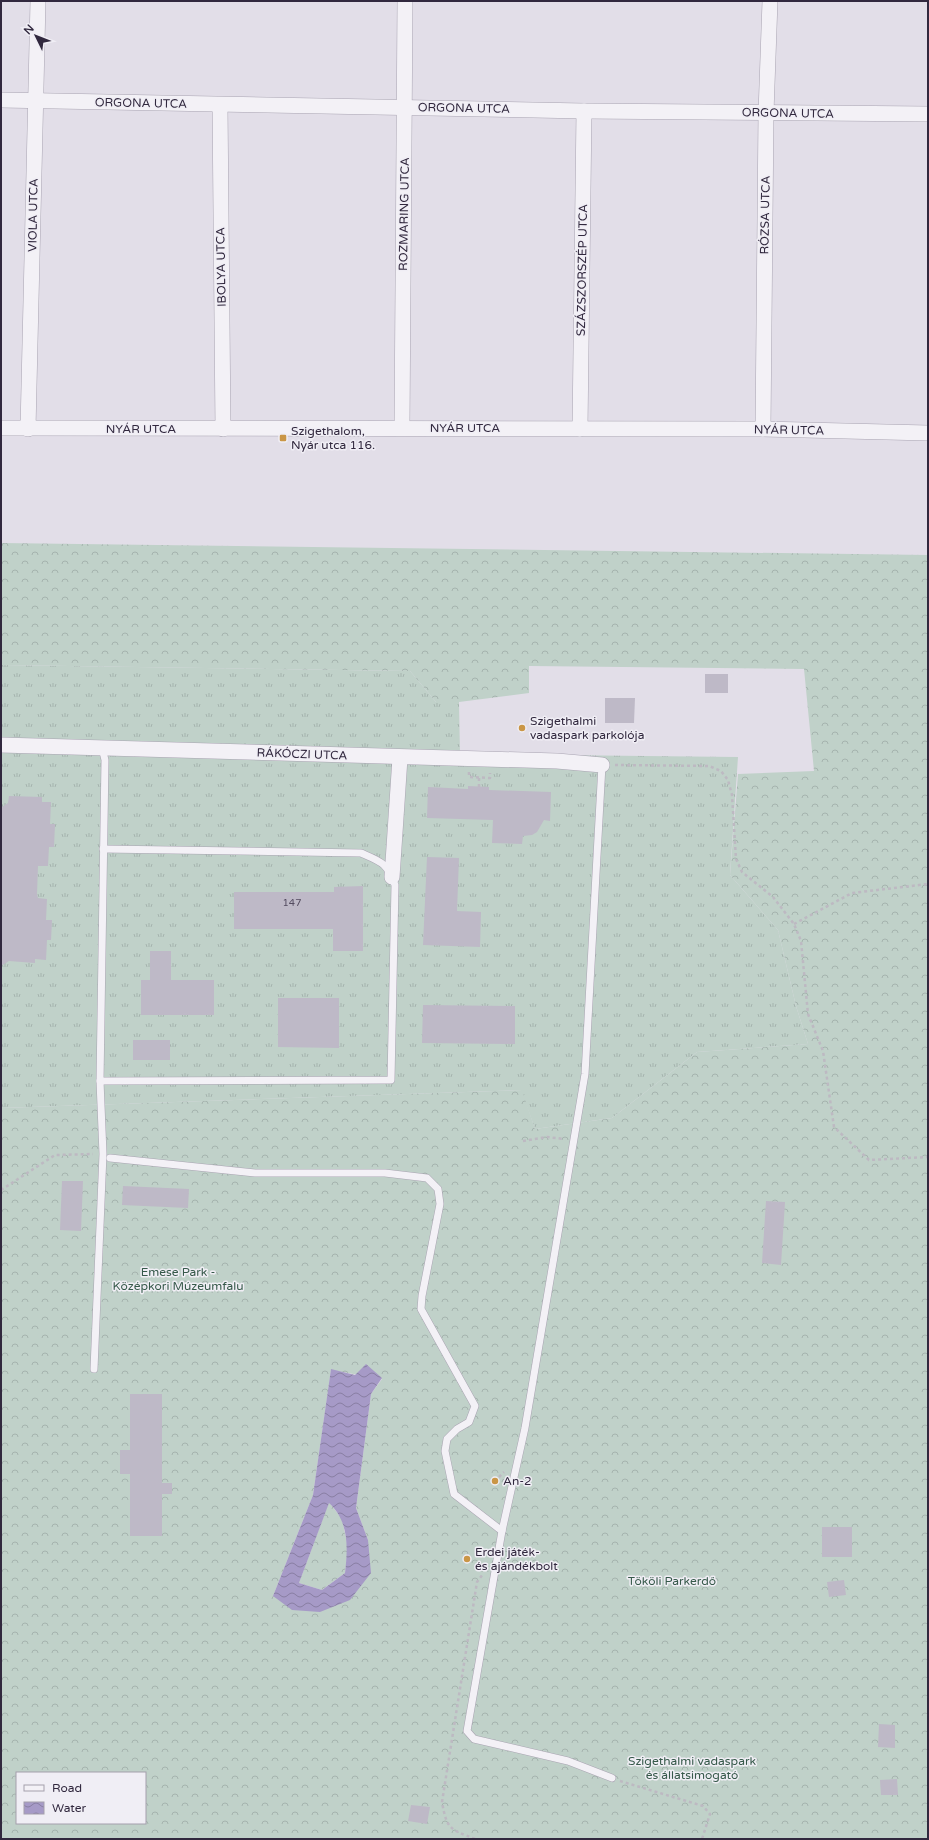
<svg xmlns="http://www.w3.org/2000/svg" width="929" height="1840" viewBox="0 0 929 1840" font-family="'Varela Round',sans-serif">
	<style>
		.grass { fill: url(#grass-tufts) }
		.forest { fill: url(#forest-crowns); fill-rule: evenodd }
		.water { fill: url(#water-waves); fill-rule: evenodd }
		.building { fill: #beb9c7 }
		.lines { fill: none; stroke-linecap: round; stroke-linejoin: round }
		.service-casing { stroke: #a9a4b2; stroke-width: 8 }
		.minor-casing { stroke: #a9a4b2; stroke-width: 16 }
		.path { stroke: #bdb9c2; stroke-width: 2.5; stroke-dasharray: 3 3; stroke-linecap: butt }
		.service { stroke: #f3f1f6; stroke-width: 7 }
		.minor { stroke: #f3f1f6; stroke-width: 15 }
		.poi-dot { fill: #ca9646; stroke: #f0eef5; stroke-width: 1.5 }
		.labels { text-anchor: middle; stroke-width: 3; stroke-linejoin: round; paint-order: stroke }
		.number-label { font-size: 10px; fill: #544c60 }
		.street-label { font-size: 12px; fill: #31283e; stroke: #f0eef5 }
		.poi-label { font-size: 12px; fill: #31283e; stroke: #f0eef5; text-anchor: start }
		.park-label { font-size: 12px; fill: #36594a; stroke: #f0eef5 }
	</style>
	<defs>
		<pattern id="grass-tufts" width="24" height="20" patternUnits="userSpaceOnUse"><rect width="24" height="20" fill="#c0d1c9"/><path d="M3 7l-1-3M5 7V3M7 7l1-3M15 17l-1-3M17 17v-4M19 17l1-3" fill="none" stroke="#a5b3ae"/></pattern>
		<pattern id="forest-crowns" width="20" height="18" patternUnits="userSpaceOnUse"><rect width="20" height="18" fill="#c0d1c9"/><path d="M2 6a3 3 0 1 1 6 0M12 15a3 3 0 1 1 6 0" fill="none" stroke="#a5b3ae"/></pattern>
		<pattern id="water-waves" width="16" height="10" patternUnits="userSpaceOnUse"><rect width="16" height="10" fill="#a69ac7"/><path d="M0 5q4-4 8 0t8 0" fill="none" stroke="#887ea3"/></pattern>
	</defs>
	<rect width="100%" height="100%" fill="#e2dee8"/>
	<path class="grass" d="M1,665L410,671L436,702H459L460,754L738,757L730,875L778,930L796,1006L808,1044L697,1052L612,1118L535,1129L521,1090L1,1108Z"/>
	<g class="forest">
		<path d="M1,543L928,555V1839H1V1108L522,1090L535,1129L612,1118L697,1052L808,1044L796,1006L778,930L730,875L738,774L814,771L804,669L529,666V693L459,702H436L410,671L1,665ZM331,1370L382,1379L371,1394L356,1508L368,1540L320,1612L273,1596L313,1495ZM17,1773H145V1823H17Z"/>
		<path d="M329,1502L342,1519L348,1548L345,1573L322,1590L299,1583Z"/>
	</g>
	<path class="water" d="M366,1364L382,1378L371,1394L356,1508L368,1540L371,1573L350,1600L320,1612L292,1610L273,1596L313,1495L331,1369L355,1375ZM329,1503C349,1521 348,1548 345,1573L322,1590L299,1583Z"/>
	<g class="building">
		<rect x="705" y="674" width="23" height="19"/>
		<path d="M605,698H635L634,723H605Z"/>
		<path d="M468,786L489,787V790L551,792L550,821L544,820L537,832L532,835L523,836L522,844L492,843L493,820L427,818L428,787L468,789Z"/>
		<path d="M9,796L42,797V802H51L50,824H55L54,847H49L48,866H38L37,894L38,898L47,899L46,920H52L51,940H47L46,960L35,959V963L9,961L1,966V808L8,803Z"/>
		<path d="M427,857L459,858L457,911L481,912L480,947L423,945Z"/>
		<path d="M363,886V951H333V929H234V892H334V887Z"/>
		<path d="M150,951H171V980H214V1015H141V980H150Z"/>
		<path d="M278,998H339V1048L278,1047Z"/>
		<path d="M423,1005L515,1006V1044L422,1043Z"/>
		<rect x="133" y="1040" width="37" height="20"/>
		<path d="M62,1181H83L81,1231L60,1230Z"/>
		<path d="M123,1186L189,1189L188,1208L122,1205Z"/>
		<path d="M766,1201L785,1202L781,1265L762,1263Z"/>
		<path d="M130,1394H162V1483H172V1494H162V1536H130V1474H120V1450H130Z"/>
		<rect x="822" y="1527" width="30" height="30"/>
		<path d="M844,1580L846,1595L829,1597L827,1582Z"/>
		<path d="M879,1724L895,1725V1748L878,1747Z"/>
		<path d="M897,1779L898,1795H881L880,1780Z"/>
		<path d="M411,1805L430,1807L427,1824L408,1821Z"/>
	</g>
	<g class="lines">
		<g class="service-casing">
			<g id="service">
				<path d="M602,765L585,1074L525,1428L502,1531L467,1731L474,1739L568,1761L612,1778"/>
				<path d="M100,1081L391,1080L395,885C387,863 382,862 361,853L103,849"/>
				<path d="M110,1158L255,1173H385L427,1178L438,1189L440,1204L422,1296L421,1309L475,1406L469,1422L457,1429L447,1439L445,1451L454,1494L502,1531"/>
				<path d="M94,1369L103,1154L100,1081L105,760L102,748"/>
			</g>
		</g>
		<g class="minor-casing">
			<g id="minor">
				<path d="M1,100L584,111L928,114"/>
				<path d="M220,105L223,429"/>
				<path d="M402,427L405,1"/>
				<path d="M1,428L763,429L928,433"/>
				<path d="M28,429L38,1"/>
				<path d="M580,429L584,111"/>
				<path d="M763,429L766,113L770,1"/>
				<path d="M1,745L557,761L602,765"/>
				<path d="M392,877L400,758"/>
			</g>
		</g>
		<g class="path">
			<path d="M615,765L709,766L721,771L728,780L732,795L736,859L742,872L773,897L794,924L801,941L808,1014L823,1051L834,1127L869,1160L928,1157"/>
			<path d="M469,772V777L490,778V773"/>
			<path d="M479,787V777"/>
			<path d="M794,924L852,893L928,884"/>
			<path d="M523,1141L547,1137L564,1139"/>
			<path d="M1,1190L55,1155L93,1154"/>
			<path d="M499,1477L504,1472"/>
			<path d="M620,1781L703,1806L710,1814L702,1839"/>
			<path d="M475,1839C450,1829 447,1830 442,1802L477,1582L483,1574"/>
		</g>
		<use href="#service" class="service"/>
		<use href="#minor" class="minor"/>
	</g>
	<g class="poi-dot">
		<rect x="279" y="434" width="8" height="8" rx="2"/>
		<circle cx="522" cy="728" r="4"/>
		<circle cx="495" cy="1481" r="4"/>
		<circle cx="467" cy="1559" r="4"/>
	</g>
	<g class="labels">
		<g class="number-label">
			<text x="292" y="906">147</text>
		</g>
		<g class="street-label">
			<text transform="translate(141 103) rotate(1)" y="4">ORGONA UTCA</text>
			<text transform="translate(464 108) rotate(1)" y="4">ORGONA UTCA</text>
			<text transform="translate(788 113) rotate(1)" y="4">ORGONA UTCA</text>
			<text transform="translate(404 214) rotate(-89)" y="4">ROZMARING UTCA</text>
			<text transform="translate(33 215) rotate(-89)" y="4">VIOLA UTCA</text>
			<text transform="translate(765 215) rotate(-89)" y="4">RÓZSA UTCA</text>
			<text transform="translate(221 267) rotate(-91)" y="4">IBOLYA UTCA</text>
			<text transform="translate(582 270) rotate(-89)" y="4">SZÁZSZORSZÉP UTCA</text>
			<text x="465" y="432">NYÁR UTCA</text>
			<text x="141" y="433">NYÁR UTCA</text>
			<text transform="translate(789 430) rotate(1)" y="4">NYÁR UTCA</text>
			<text transform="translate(302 754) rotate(2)" y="4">RÁKÓCZI UTCA</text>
		</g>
		<g class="poi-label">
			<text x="291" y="435">Szigethalom,<tspan x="291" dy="14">Nyár utca 116.</tspan></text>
			<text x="530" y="725">Szigethalmi<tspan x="530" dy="14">vadaspark parkolója</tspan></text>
			<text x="503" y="1485">An-2</text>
			<text x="475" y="1556">Erdei játék-<tspan x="475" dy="14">és ajándékbolt</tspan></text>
		</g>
		<g class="park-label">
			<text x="178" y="1276">Emese Park -<tspan x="178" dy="14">Középkori Múzeumfalu</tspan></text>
			<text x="672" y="1585">Tököli Parkerdő</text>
			<text x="692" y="1765">Szigethalmi vadaspark<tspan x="692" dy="14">és állatsimogató</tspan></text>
		</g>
	</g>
	<rect width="929" height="1840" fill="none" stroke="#31283e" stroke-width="4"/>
	<rect x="16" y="1772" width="130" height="52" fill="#f0eef5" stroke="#a49fac"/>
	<rect x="24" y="1785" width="20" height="6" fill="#f3f1f6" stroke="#a49fac"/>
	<text x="52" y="1792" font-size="12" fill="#31283e">Road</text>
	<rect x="24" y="1802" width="20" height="12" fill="url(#water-waves)" stroke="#a49fac"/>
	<text x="52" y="1812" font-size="12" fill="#31283e">Water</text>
	<g transform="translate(36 36) rotate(313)" stroke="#f0eef5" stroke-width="3" paint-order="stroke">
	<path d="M0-3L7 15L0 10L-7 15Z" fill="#31283e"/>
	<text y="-6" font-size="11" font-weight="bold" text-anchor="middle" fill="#31283e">N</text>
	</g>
</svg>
